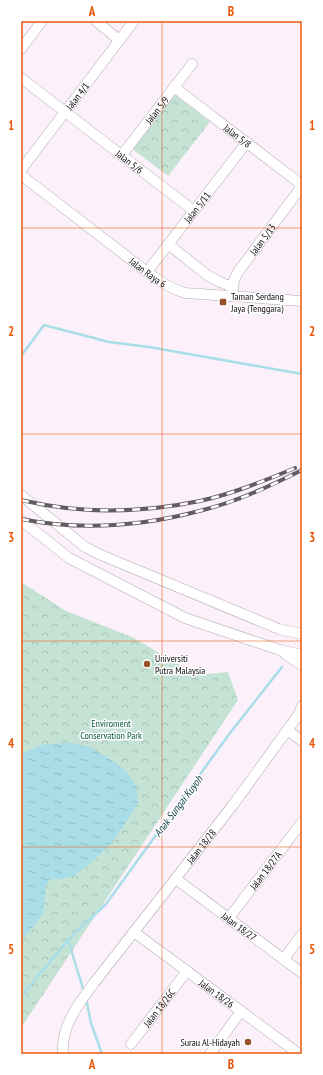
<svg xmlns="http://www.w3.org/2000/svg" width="323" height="1075" viewBox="0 0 323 1075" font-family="'PT Sans Narrow',sans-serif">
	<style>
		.park { fill: url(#park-crowns) }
		.water { fill: url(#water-ripples) }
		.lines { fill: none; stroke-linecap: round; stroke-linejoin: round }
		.stream { stroke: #a9dee9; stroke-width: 2.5 }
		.minor-casing { stroke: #b2a8b1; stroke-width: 11 }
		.minor { stroke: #fff; stroke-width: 10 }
		.rail-casing { stroke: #635d62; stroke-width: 4 }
		.rail { stroke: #fff; stroke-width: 2.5; stroke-dasharray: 8; stroke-linecap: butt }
		.grid { fill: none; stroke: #e8590c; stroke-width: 1; stroke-opacity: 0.55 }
		.poi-dot { fill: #985229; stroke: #fff; stroke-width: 1.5 }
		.labels { text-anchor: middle; stroke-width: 3; stroke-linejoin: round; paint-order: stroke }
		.street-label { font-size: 10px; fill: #0f0c0f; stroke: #fff }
		.poi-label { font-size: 10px; fill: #0f0c0f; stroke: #fff; text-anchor: start }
		.park-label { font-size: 10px; fill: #01593e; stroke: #fff }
		.water-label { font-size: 11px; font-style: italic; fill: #14434c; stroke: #fff }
		.neatline { fill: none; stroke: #e8590c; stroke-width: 1.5 }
		.grid-label { font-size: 13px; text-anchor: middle; font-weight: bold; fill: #e8590c }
	</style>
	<defs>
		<pattern id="park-crowns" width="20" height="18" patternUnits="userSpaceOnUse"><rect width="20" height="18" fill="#c5e3d4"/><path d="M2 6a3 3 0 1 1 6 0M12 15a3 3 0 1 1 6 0" fill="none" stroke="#a8c2b5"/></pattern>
		<pattern id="water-ripples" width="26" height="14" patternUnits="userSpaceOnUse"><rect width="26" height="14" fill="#a9dee9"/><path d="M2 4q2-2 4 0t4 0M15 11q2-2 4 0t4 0" fill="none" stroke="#90bdc7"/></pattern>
	</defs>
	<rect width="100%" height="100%" fill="#fcf1fa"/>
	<g class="park">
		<path d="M173,93L210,122L168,176L131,148Z"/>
		<path d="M21,582L66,611L132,637L197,675L228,672L238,700L21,1028Z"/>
	</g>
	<path class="water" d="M73,743L91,748L115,762L125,771L132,779L137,790L138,803L129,818L111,844L89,864L75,875L64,879H51L46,885L43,914L21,942V753L45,744Z"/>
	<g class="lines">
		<g class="stream">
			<path d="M21,356L44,325L109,342L149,347L302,374"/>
			<path d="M68,940L84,992"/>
			<path d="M21,997L68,940L106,904L230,733L282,667"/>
			<path d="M86,999L91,1023L102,1054"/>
		</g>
		<g class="minor-casing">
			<g id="minor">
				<path d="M96,21L119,40"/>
				<path d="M21,49L42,21"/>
				<path id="s1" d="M21,78L194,211"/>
				<path id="s2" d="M174,87L302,185"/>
				<path id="s3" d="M122,155L192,64"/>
				<path id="s4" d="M21,170L134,21"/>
				<path id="s5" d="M21,175L147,272C159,281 171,289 185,293L302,301"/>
				<path d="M168,244L207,275L220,282L232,287"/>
				<path id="s6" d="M147,272L247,142"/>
				<path id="s7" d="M232,296L234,280L238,272L302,186"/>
				<path d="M21,495L85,547L101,555L279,629L302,634"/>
				<path d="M21,520L69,558L185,618L280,650L302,655"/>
				<path d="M285,654L302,665"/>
				<path d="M287,730L302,741"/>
				<path id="s8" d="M176,879L302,973"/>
				<path id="s9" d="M229,918L302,822"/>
				<path id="s10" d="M134,932L299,1054"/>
				<path d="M284,959L302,934"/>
				<path id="s11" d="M131,1044L187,971"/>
				<path id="s12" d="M63,1054C61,1025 78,1005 94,983L233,805L299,714L302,706"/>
				<path d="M210,1054L241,1011"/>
			</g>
		</g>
		<use href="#minor" class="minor"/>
		<g class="rail-casing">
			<g id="rail">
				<path d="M21,500C79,514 141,513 200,501C232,494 264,481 295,468"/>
				<path d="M21,519C81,531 144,526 203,510C214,507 225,504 235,500C258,492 280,481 302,470"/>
			</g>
		</g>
		<use href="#rail" class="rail"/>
	</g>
	<path class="grid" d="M162,21V1054M21,228H302M21,434H302M21,641H302M21,847H302"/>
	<g class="poi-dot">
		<rect x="219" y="298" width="8" height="8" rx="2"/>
		<circle cx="147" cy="664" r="4"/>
		<circle cx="248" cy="1042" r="4"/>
	</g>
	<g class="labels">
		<g class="street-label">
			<text dy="4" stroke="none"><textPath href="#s4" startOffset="93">Jalan 4/1</textPath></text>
			<text dy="4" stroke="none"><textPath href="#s3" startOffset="57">Jalan 5/9</textPath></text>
			<text dy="4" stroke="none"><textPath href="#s2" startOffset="80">Jalan 5/8</textPath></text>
			<text dy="4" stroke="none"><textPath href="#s1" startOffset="137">Jalan 5/6</textPath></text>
			<text dy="4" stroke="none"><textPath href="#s6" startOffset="82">Jalan 5/11</textPath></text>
			<text dy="4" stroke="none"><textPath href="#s7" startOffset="66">Jalan 5/13</textPath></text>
			<text dy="4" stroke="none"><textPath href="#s5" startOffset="160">Jalan Raya 6</textPath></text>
			<text dy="4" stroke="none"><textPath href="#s12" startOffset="253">Jalan 18/28</textPath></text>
			<text dy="4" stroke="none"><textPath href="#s9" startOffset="60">Jalan 18/27A</textPath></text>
			<text dy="4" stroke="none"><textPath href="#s8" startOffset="79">Jalan 18/27</textPath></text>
			<text dy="4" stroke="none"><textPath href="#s10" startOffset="103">Jalan 18/26</textPath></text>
			<text dy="4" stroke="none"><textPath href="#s11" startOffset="46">Jalan 18/26C</textPath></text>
		</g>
		<g class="poi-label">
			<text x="231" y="300">Taman Serdang<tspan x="231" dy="12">Jaya (Tenggara)</tspan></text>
			<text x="155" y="662">Universiti<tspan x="155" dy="12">Putra Malaysia</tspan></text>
			<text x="240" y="1046" text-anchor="end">Surau Al-Hidayah</text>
		</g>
		<g class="park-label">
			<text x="111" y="727">Enviroment<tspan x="111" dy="12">Conservation Park</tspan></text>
		</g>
		<g class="water-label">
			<text transform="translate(178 806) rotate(-53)" y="4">Anak Sungai Kuyoh</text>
		</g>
	</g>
	<rect width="323" height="1075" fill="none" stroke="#ffffff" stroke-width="44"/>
	<rect x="22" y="22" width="279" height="1031" class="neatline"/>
	<g class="grid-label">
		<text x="92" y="16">A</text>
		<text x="231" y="16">B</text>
		<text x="11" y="130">1</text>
		<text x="312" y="130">1</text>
		<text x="11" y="336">2</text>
		<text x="312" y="336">2</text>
		<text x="11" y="542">3</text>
		<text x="312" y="542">3</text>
		<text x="11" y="748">4</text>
		<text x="312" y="748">4</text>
		<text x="11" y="954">5</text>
		<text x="312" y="954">5</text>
		<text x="92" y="1069">A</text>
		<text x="231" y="1069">B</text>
	</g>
</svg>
